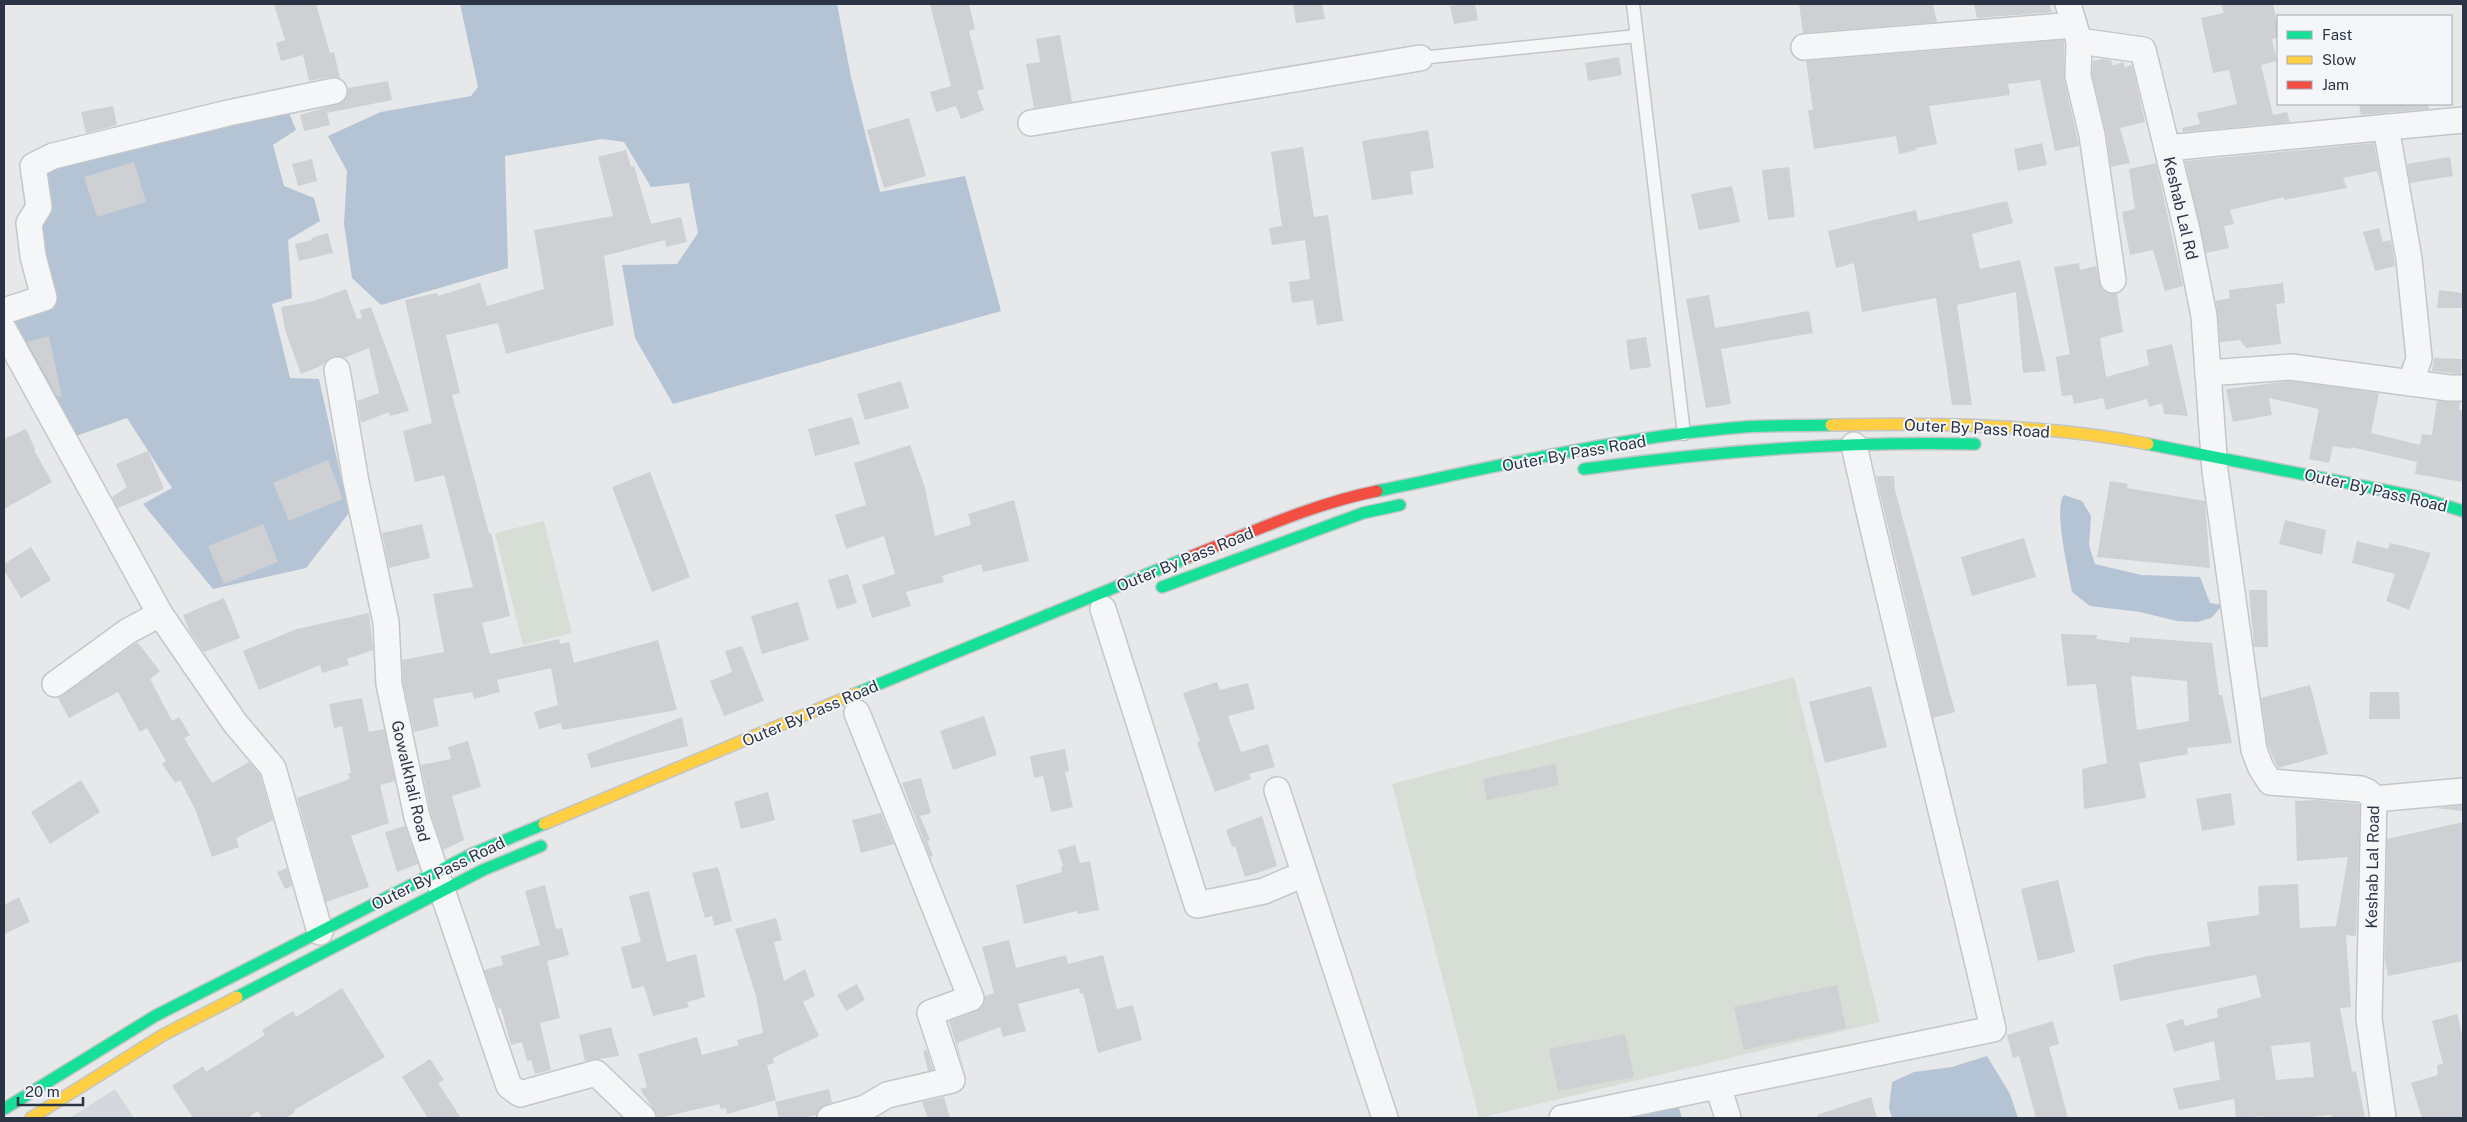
<svg xmlns="http://www.w3.org/2000/svg" width="2467" height="1122" viewBox="0 0 2467 1122" font-family="'Public Sans',sans-serif">
	<style>
		.built { fill: #d4d7dd }
		.green { fill: #d6ded6 }
		.water { fill: #b4c4d5 }
		.building { fill: #ced0d3; fill-rule: evenodd }
		.lines { fill: none; stroke-linecap: round; stroke-linejoin: round }
		.lane-casing { stroke: #c4c6c8; stroke-width: 15 }
		.street-casing { stroke: #c4c6c8; stroke-width: 28 }
		.fast-casing { stroke: #c2c5c8; stroke-width: 14 }
		.slow-casing { stroke: #c2c5c8; stroke-width: 14 }
		.jam-casing { stroke: #c2c5c8; stroke-width: 14 }
		.lane { stroke: #f5f6f7; stroke-width: 12 }
		.street { stroke: #f5f6f7; stroke-width: 25 }
		.fast { stroke: #16e098; stroke-width: 11 }
		.slow { stroke: #ffcf43; stroke-width: 11 }
		.jam { stroke: #f24e42; stroke-width: 11 }
		.labels { text-anchor: middle; stroke-width: 4; stroke-linejoin: round; paint-order: stroke }
		.street-label { font-size: 16px; fill: #2b3445; stroke: #f4f6f9 }
	</style>
	<rect width="100%" height="100%" fill="#e6e8ea"/>
	<path class="built" d="M115,1089L134,1118H70Z"/>
	<g class="green">
		<path d="M544,521L572,633L523,645L495,533Z"/>
		<path d="M1794,677L1880,1022L1479,1118L1392,784Z"/>
	</g>
	<g class="water">
		<path d="M460,4H837L851,77L880,192L965,176L1001,311L673,404L635,338L622,265L677,264L698,233L689,183L651,187L624,142L602,139L505,156L508,268L381,305L352,278L344,224L347,171L328,136L381,112L471,96L478,87Z"/>
		<path d="M287,108L296,130L273,145L284,186L314,198L320,221L288,240L292,298L272,304L290,378L319,379L349,513L306,568L213,589L143,504L172,488L127,418L76,436L6,319L50,305L32,232L38,169Z"/>
		<path d="M2064,495L2082,501L2091,516L2089,545L2095,564L2141,575L2200,577L2210,603L2223,605L2211,618L2197,622L2177,621L2140,612L2090,606L2072,592C2069,573 2053,508 2064,495Z"/>
		<path d="M1987,1056L2010,1094L2018,1118H1892L1889,1108L1892,1082L1914,1072L1952,1067Z"/>
		<path d="M1678,1105L1682,1118H1627Z"/>
	</g>
	<g class="building">
		<path d="M274,4H316L330,53L334,52L340,78L331,77L309,81L303,55L281,61L276,43L285,40Z"/>
		<path d="M930,4H969L975,29L969,31L984,89L977,91L984,110L961,119L956,106L936,112L930,92L951,86Z"/>
		<path d="M1293,4H1322L1325,19L1296,23Z"/>
		<path d="M1463,4H1475L1478,20L1454,24L1450,6Z"/>
		<path d="M1799,4H1933L1937,22L1803,33Z"/>
		<path d="M1974,4H2050L2051,11L2055,12L1977,18Z"/>
		<path d="M2221,4H2273L2278,28V38L2272,39L2277,61L2261,65L2273,115L2287,112L2290,122L2183,132L2182,128L2200,124L2197,113L2237,104L2229,70L2213,73L2201,18L2224,13Z"/>
		<path d="M1060,35L1072,102L1034,108L1026,64L1040,62L1036,39Z"/>
		<path d="M2064,40V79L2079,146L2055,151L2040,80L2008,84L2010,95L1929,106L1937,144L1916,148L1917,150L1899,154L1896,136L1814,149L1808,110H1813L1806,61Z"/>
		<path d="M1619,57L1622,75L1588,81L1585,63Z"/>
		<path d="M2103,59L2111,60L2113,66L2123,62L2125,67L2132,65L2145,122L2120,128L2130,163L2111,167L2106,132L2092,75L2093,61Z"/>
		<path d="M388,81L392,100L327,113L330,125L304,131L300,115L343,102L347,96L348,88Z"/>
		<path d="M2359,104H2428L2429,109L2361,115Z"/>
		<path d="M113,106L117,125L86,133L81,112Z"/>
		<path d="M909,118L926,176L884,188L867,130Z"/>
		<path d="M1428,130L1434,168L1410,172L1413,194L1372,200L1362,141Z"/>
		<path d="M2042,143L2047,165L2018,171L2014,149Z"/>
		<path d="M2374,143L2382,188L2377,171L2343,178L2347,188L2284,200V197L2230,210L2234,224L2224,226L2229,248L2206,253L2185,161Z"/>
		<path d="M1303,147L1314,217L1328,215L1343,321L1317,325L1313,300L1292,303L1289,282L1310,279L1305,240L1272,245L1269,228L1282,226L1271,152Z"/>
		<path d="M626,150L631,167L634,166L651,224L681,217L687,242L666,247L665,240L604,256L614,325L506,354L498,323L446,335L460,393L452,395L489,533H491L510,616L482,623L490,654L559,639L560,644L569,642L574,663L658,640L677,710L562,730L561,723L539,729L534,712L558,705L551,668L497,680L500,692L474,699L472,692L433,699L439,726L414,732L403,682L402,660L444,652L433,594L473,587L444,475L415,482L403,431L432,423L405,300L437,293L438,296L480,283L487,306L544,289L534,230L613,216L598,157Z"/>
		<path d="M2450,157L2453,176L2410,183L2407,164Z"/>
		<path d="M312,159L317,181L298,186L292,164Z"/>
		<path d="M134,162L146,202L97,217L84,177Z"/>
		<path d="M2156,163L2183,286L2165,291L2153,250L2130,255L2122,212L2135,209L2129,169Z"/>
		<path d="M1789,167L1795,217L1768,220L1762,170Z"/>
		<path d="M1732,186L1740,222L1699,230L1691,194Z"/>
		<path d="M2007,201L2013,223L1972,234L1980,269L2020,260L2046,371L2023,373L2016,292L1957,305L1972,405H1952L1936,298L1862,312L1854,263L1836,268L1828,231L1916,210L1918,221Z"/>
		<path d="M2379,228L2383,242L2391,240L2395,266L2375,271L2363,232Z"/>
		<path d="M328,233L333,253L299,261L295,244L312,240L311,238Z"/>
		<path d="M2079,263L2080,270L2096,266L2101,288L2108,293L2117,294L2123,332L2100,338L2106,377L2149,365L2146,350L2172,344L2188,416L2164,414L2162,403L2149,407L2147,399L2106,410L2103,398L2074,404L2072,395L2062,396L2056,357L2070,354L2054,267Z"/>
		<path d="M2283,283L2285,303L2276,304L2281,344L2246,348L2240,340L2220,342L2216,301L2230,298L2229,290Z"/>
		<path d="M346,289L357,319L362,318L360,310L371,307L409,411L390,416L389,412L361,423L357,401L379,393L369,348L344,358L334,356L328,359L323,365L301,374L285,330L281,307L314,301Z"/>
		<path d="M2439,290L2463,293V308H2437Z"/>
		<path d="M1709,295L1715,328L1809,311L1813,333L1721,349L1731,404L1706,408L1686,299Z"/>
		<path d="M49,336L62,397L57,396L27,342Z"/>
		<path d="M1646,337L1651,367L1630,370L1626,340Z"/>
		<path d="M2434,358L2462,359L2461,374L2432,371Z"/>
		<path d="M901,381L909,408L865,420L857,394Z"/>
		<path d="M2291,381L2379,393L2371,433L2420,445L2422,434L2432,435L2437,401L2460,402L2459,410H2463V482L2415,474L2417,462L2351,447V449L2333,446L2329,463L2309,459L2319,409L2269,398L2272,415L2233,422L2226,389Z"/>
		<path d="M852,417L860,444L815,456L808,429Z"/>
		<path d="M26,429L35,449L34,450L52,482L4,509V439Z"/>
		<path d="M910,445L925,488L935,536L971,525L968,514L1014,500L1029,561L983,572L981,564L942,576L944,582L906,592L911,606L872,618L862,585L895,574L884,536L846,549L835,515L866,505L854,463Z"/>
		<path d="M148,451L164,489L118,508L112,497L127,487L116,464Z"/>
		<path d="M328,460L343,499L289,521L273,483Z"/>
		<path d="M650,472L690,577L652,592L612,487Z"/>
		<path d="M1876,476H1894L1895,490L1955,712L1933,718Z"/>
		<path d="M2110,481L2128,484L2127,488L2205,501L2210,568L2097,557Z"/>
		<path d="M2285,520L2326,530L2322,555L2279,544Z"/>
		<path d="M263,524L278,562L224,584L208,546Z"/>
		<path d="M422,524L430,558L389,568L382,533Z"/>
		<path d="M2024,538L2036,577L1972,596L1961,557Z"/>
		<path d="M2357,541L2388,549L2390,543L2431,553L2409,610L2386,601L2395,574L2352,563Z"/>
		<path d="M31,547L51,580L21,598L4,570V564Z"/>
		<path d="M848,574L857,603L837,609L828,580Z"/>
		<path d="M2249,590H2267L2268,647H2254Z"/>
		<path d="M224,598L240,638L204,652L189,630L183,615Z"/>
		<path d="M798,602L809,640L762,654L751,616Z"/>
		<path d="M369,613L373,650L347,659L349,665L322,673L320,665L259,690L243,651L297,629Z"/>
		<path d="M2061,634L2097,635L2096,639L2129,643L2130,637L2212,643L2219,695H2222L2232,743L2187,748L2188,754L2139,763L2146,798L2084,809L2082,769L2107,763L2096,684L2067,686ZM2131,676L2187,681L2189,721L2137,730Z"/>
		<path d="M137,642L160,671L150,679L172,721L179,717L190,735L184,738L212,783L249,762L260,775L273,820L236,838L239,847L212,857L196,811L180,780L175,783L162,764L166,761L147,728L140,732L118,692L69,718L58,698Z"/>
		<path d="M742,646L764,701L724,716L710,681L732,672L725,651Z"/>
		<path d="M1217,682L1220,690L1248,683L1255,709L1228,716L1229,719L1241,752L1268,744L1275,767L1249,774L1251,779L1215,792L1197,743L1200,741L1183,693Z"/>
		<path d="M2310,685L2328,754L2278,768L2268,746L2261,698Z"/>
		<path d="M1871,686L1887,747L1825,763L1809,702Z"/>
		<path d="M2370,692H2399L2400,719H2369Z"/>
		<path d="M362,698L369,732L384,729L395,781L380,785L389,823L351,836L369,887L326,902L297,798L350,779L348,773H351L342,726L334,728L329,704Z"/>
		<path d="M984,716L997,755L953,770L940,731Z"/>
		<path d="M682,717L688,746L591,768L587,754Z"/>
		<path d="M468,741L481,787L452,796L464,840L443,850L431,813L421,765L451,759L448,747Z"/>
		<path d="M1065,749L1069,771L1065,772L1073,807L1051,812L1043,776L1034,778L1030,756Z"/>
		<path d="M1555,764L1559,785L1487,800L1483,779Z"/>
		<path d="M921,778L931,813L920,816L930,840L927,841L933,856L930,857L902,783Z"/>
		<path d="M81,780L100,812L50,844L31,812Z"/>
		<path d="M768,792L775,820L741,829L734,802Z"/>
		<path d="M2231,793L2235,825L2202,831L2196,799Z"/>
		<path d="M2316,800L2360,804L2356,936L2346,935L2351,1007L2340,1008L2352,1072L2356,1071L2365,1118H2332L2331,1115L2302,1118H2264V1116L2236,1118L2234,1099L2179,1110L2173,1088L2220,1080L2214,1041L2174,1052L2166,1024L2183,1019L2185,1026L2218,1017L2217,1009L2261,997L2256,975L2120,1001L2113,965L2143,957L2210,946L2207,922L2259,915L2258,886L2298,884L2300,928L2336,926L2348,857L2297,861L2295,801ZM2310,1042L2314,1077L2276,1080L2271,1046Z"/>
		<path d="M2463,805V811L2435,808Z"/>
		<path d="M881,813L894,844L861,853L852,820Z"/>
		<path d="M1262,816L1277,866L1245,877L1235,846L1232,847L1226,830Z"/>
		<path d="M2463,822V961L2388,976L2385,960L2387,839Z"/>
		<path d="M405,826L418,864L397,872L385,832Z"/>
		<path d="M1075,845L1080,863L1090,861L1099,910L1078,914L1077,911L1024,924L1016,885L1062,872L1061,867L1063,866L1058,850Z"/>
		<path d="M718,867L732,921L714,926L712,916L705,918L692,873Z"/>
		<path d="M287,868L292,886L285,889L277,872Z"/>
		<path d="M2058,880L2075,952L2038,961L2021,889Z"/>
		<path d="M545,885L556,929L562,928L569,955L547,961L560,1018L540,1023L551,1070L535,1074L531,1060L527,1061L522,1042L511,1045L501,1008L498,1009L484,970L503,965L501,956L540,945L525,891Z"/>
		<path d="M649,891L667,962L696,954L705,997L687,1002L689,1007L653,1016L644,986L632,989L621,947L641,942L629,896Z"/>
		<path d="M19,897L30,922L4,934V905Z"/>
		<path d="M776,918L782,940L774,942L784,981L805,969L815,996L803,1002L819,1036L773,1058L774,1063L767,1065L776,1100L727,1114L726,1108L721,1109L719,1104L659,1118L640,1089L647,1087L638,1054L697,1037L702,1055L739,1045L737,1040L763,1033L756,996L735,929Z"/>
		<path d="M1009,940L1016,968L1066,955L1068,964L1103,955L1117,1009L1133,1005L1142,1040L1098,1053L1083,993L1080,994L1079,988L1018,1004L1026,1031L1003,1037L1000,1027L957,1043L965,1074L949,1021L976,1011L982,1007L985,996L994,993L982,947Z"/>
		<path d="M857,984L865,1000L846,1011L837,995Z"/>
		<path d="M1837,985L1846,1028L1744,1050L1734,1007Z"/>
		<path d="M342,988L385,1057L294,1110L295,1112L286,1118H262L258,1111L248,1118H193L172,1086L203,1066L206,1072L265,1035L262,1030L293,1011L296,1017Z"/>
		<path d="M2457,1014L2463,1038V1118H2422L2411,1083L2438,1075L2437,1065L2443,1064L2432,1021Z"/>
		<path d="M2053,1021L2059,1044L2049,1047L2068,1118H2036L2019,1056L2013,1058L2007,1035Z"/>
		<path d="M611,1027L619,1056L585,1061L579,1035Z"/>
		<path d="M1625,1034L1634,1077L1558,1091L1549,1049Z"/>
		<path d="M927,1050L933,1070L928,1071L923,1051Z"/>
		<path d="M430,1059L444,1080L438,1083L461,1118H428L402,1077Z"/>
		<path d="M829,1089L832,1102L820,1108L816,1115L804,1118H779L775,1102Z"/>
		<path d="M944,1097L950,1118H928L922,1102Z"/>
		<path d="M1871,1097L1877,1118H1817V1115Z"/>
	</g>
	<g class="lines">
		<g class="lane-casing">
			<g id="lane">
				<path d="M1633,4L1684,434"/>
				<path d="M1420,58L1637,36"/>
			</g>
		</g>
		<g class="street-casing">
			<g id="street">
				<path d="M2068,4L2079,41L2143,50L2187,230L2204,316L2215,471L2254,750L2261,768L2270,782L2361,789L2368,792L2374,799L2369,1019L2383,1118"/>
				<path d="M2079,41L2078,76L2092,135L2113,280"/>
				<path d="M1804,47L2074,25"/>
				<path d="M1031,123L1420,58"/>
				<path d="M2386,127L2409,259L2419,358L2411,383"/>
				<path d="M2167,148L2463,120"/>
				<path d="M4,311L44,298L33,256L29,223L39,207L33,166L53,156L228,113L334,91"/>
				<path d="M4,330L160,614L235,723L273,768L320,932"/>
				<path d="M337,370L356,482L386,622L389,684L417,817L509,1086L520,1094L596,1073L643,1118"/>
				<path d="M2208,373L2291,367L2449,388H2463"/>
				<path d="M1103,609L1197,905L1264,891L1304,874"/>
				<path d="M55,684L128,631L160,614"/>
				<path d="M1277,790L1385,1118"/>
				<path d="M2374,799L2463,791"/>
				<path d="M1718,1086L1728,1118"/>
				<path d="M830,1118L865,1108L887,1095L952,1080L930,1013L971,998L857,713"/>
				<path d="M1562,1118L1993,1029C1949,834 1897,640 1854,445"/>
			</g>
		</g>
		<g class="fast-casing">
			<g id="fast">
				<path d="M2148,444L2414,496L2463,511"/>
				<path d="M1584,469C1714,451 1844,441 1975,444"/>
				<path d="M1377,491C1498,466 1620,437 1744,427C1773,425 1802,426 1831,425"/>
				<path d="M1162,587L1363,513L1400,505"/>
				<path d="M857,693L1189,557"/>
				<path d="M237,997L483,870L541,846"/>
				<path d="M4,1109L155,1016L474,853L544,824"/>
			</g>
		</g>
		<g class="slow-casing">
			<g id="slow">
				<path d="M1831,425C1937,423 2044,424 2148,444"/>
				<path d="M544,824L857,693"/>
				<path d="M31,1118L163,1035L237,997"/>
			</g>
		</g>
		<g class="jam-casing">
			<path id="jam" d="M1189,557C1250,533 1312,504 1377,491"/>
		</g>
		<use href="#lane" class="lane"/>
		<use href="#street" class="street"/>
		<use href="#fast" class="fast"/>
		<use href="#slow" class="slow"/>
		<use href="#jam" class="jam"/>
	</g>
	<g class="labels">
		<g class="street-label">
			<text transform="translate(2181 208) rotate(77)" y="6">Keshab Lal Rd</text>
			<text transform="translate(1977 428) rotate(3)" y="6">Outer By Pass Road</text>
			<text transform="translate(1574 453) rotate(-10)" y="6">Outer By Pass Road</text>
			<text transform="translate(2376 490) rotate(13)" y="6">Outer By Pass Road</text>
			<text transform="translate(1185 559) rotate(-22)" y="6">Outer By Pass Road</text>
			<text transform="translate(810 713) rotate(-23)" y="6">Outer By Pass Road</text>
			<text transform="translate(411 781) rotate(77)" y="6">Gowalkhali Road</text>
			<text transform="translate(2372 867) rotate(-89)" y="6">Keshab Lal Road</text>
			<text transform="translate(438 873) rotate(-26)" y="6">Outer By Pass Road</text>
		</g>
	</g>
	<rect width="2467" height="1122" fill="none" stroke="#2b3445" stroke-width="10"/>
	<rect x="2277" y="15" width="175" height="90" fill="#f4f6f9" stroke="#a4a8b1"/>
	<rect x="2287" y="31" width="25" height="8" fill="#16e098" stroke="#a4a8b1"/>
	<text x="2322" y="40" font-size="15" fill="#2b3445">Fast</text>
	<rect x="2287" y="56" width="25" height="8" fill="#ffcf43" stroke="#a4a8b1"/>
	<text x="2322" y="65" font-size="15" fill="#2b3445">Slow</text>
	<rect x="2287" y="81" width="25" height="8" fill="#f24e42" stroke="#a4a8b1"/>
	<text x="2322" y="90" font-size="15" fill="#2b3445">Jam</text>
	<path d="M18 1097v8h65v-8" fill="none" stroke="#2b3445" stroke-width="2.5"/>
	<text x="25" y="1097" font-size="15" fill="#2b3445" stroke="#f4f6f9" stroke-width="4" paint-order="stroke">20 m</text>
</svg>
